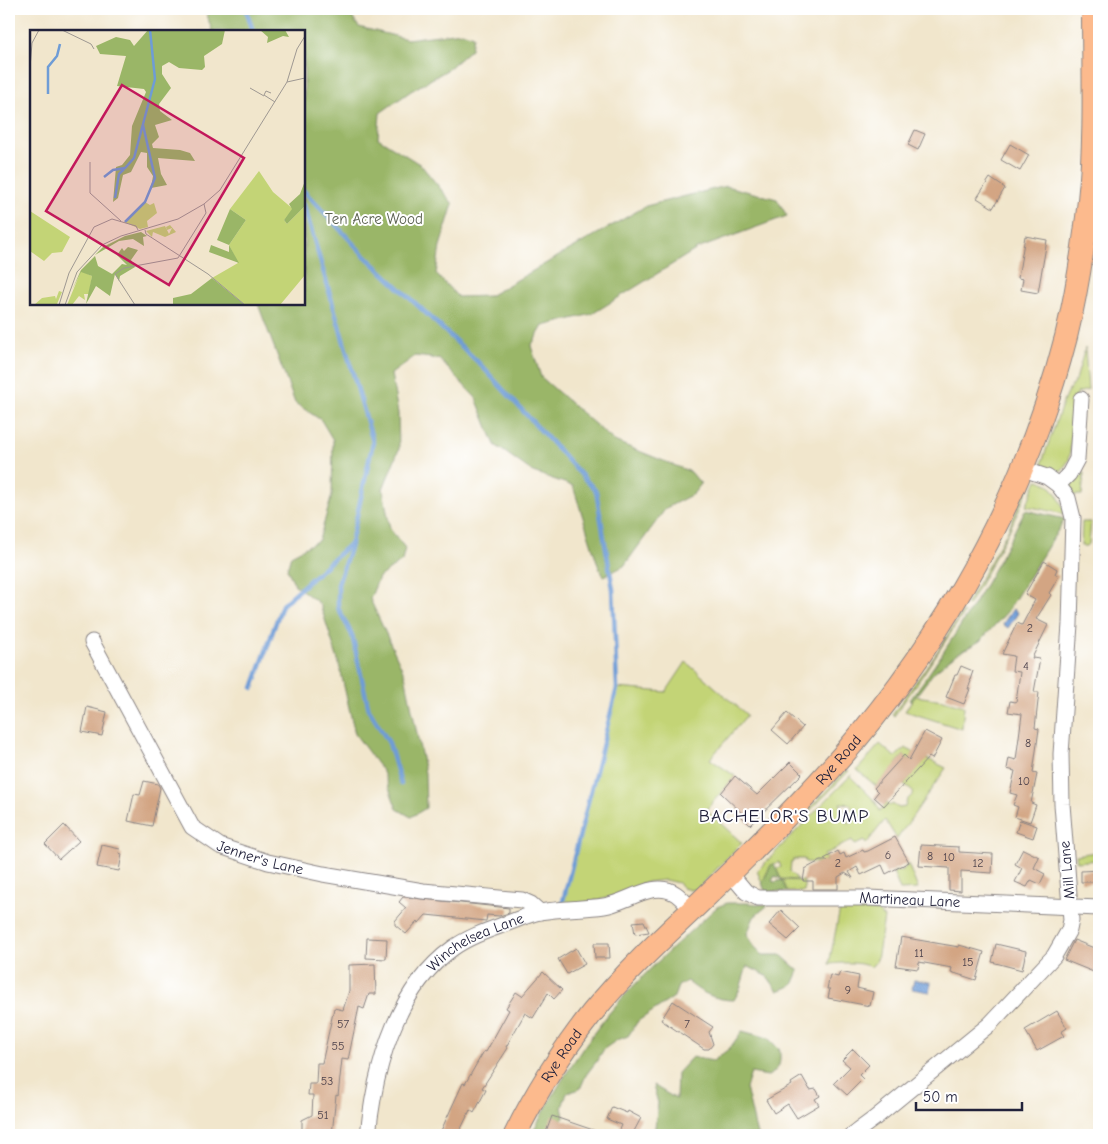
<svg xmlns="http://www.w3.org/2000/svg" width="1108" height="1144" viewBox="0 0 1108 1144" font-family="'Comic Neue',sans-serif">
	<style>
		.green { fill: #c3d476; stroke: #727b58; fill-rule: evenodd }
		.forest { fill: #9ab667; stroke: #5e6c51 }
		.water { fill: #6e9cd6; stroke: #485f88 }
		.lines { fill: none; stroke-linecap: round; stroke-linejoin: round }
		.stream { stroke: #6e9cd6; stroke-width: 4.5 }
		.building { fill: #d3a583 }
		.minor-casing { stroke: #8a8484; stroke-width: 17 }
		.highway-casing { stroke: #8a8484; stroke-width: 24 }
		.minor { stroke: #fff; stroke-width: 15 }
		.highway { stroke: #fcba8d; stroke-width: 22 }
		.labels { text-anchor: middle; stroke-width: 4; stroke-linejoin: round; paint-order: stroke }
		.number-label { font-size: 12px; fill: #4e434d }
		.park-label { font-size: 15px; fill: #5a6050; stroke: #fff }
		.street-label { font-size: 15px; fill: #22223b; stroke: #fff }
		.quarter-label { font-size: 18px; letter-spacing: 1px; fill: #22223b; stroke: #fff }
		.inset-river { fill: none; stroke: #6e9cd6; stroke-width: 2.5 }
		.inset-road { fill: none; stroke: #9e9892; stroke-width: 1 }
		.view { fill: #c2185b; fill-opacity: 0.15; stroke: #c2185b; stroke-width: 2.5 }
		.inset-edge { fill: none; stroke: #22223b; stroke-width: 2.5 }
	</style>
	<rect width="100%" height="100%" fill="#fff"/>
	<filter id="ink" filterUnits="userSpaceOnUse"><feTurbulence type="fractalNoise" baseFrequency=".02" numOctaves="2"/><feDisplacementMap in="SourceGraphic" scale="10" xChannelSelector="R" yChannelSelector="G"/><feConvolveMatrix kernelMatrix="1 2 1 2 8 2 1 2 1" color-interpolation-filters="sRGB"/></filter>
	<filter id="wash" filterUnits="userSpaceOnUse"><feTurbulence type="fractalNoise" baseFrequency=".0096" numOctaves="4" result="noise"/><feDisplacementMap in="SourceGraphic" scale="20" xChannelSelector="R" yChannelSelector="G"/><feGaussianBlur stdDeviation="1.12" result="paint"/><feColorMatrix in="noise" values="0 0 0 0 0 0 0 0 0 0 0 0 0 0 0 0 0 1.4 0 .05"/><feComposite in="paint" operator="in"/></filter>
	<g filter="url(#wash)">
		<rect width="100%" height="100%" fill="#f1e6cc"/>
		<g class="green">
			<path d="M1085,348L1088,390L1077,393L1069,460L1062,470C1053,474 1046,471 1042,462L1063,402L1068,391L1076,380Z"/>
			<path d="M1084,473L1082,495H1072C1067,484 1071,474 1084,473Z"/>
			<path d="M1037,480C1053,482 1061,500 1065,514L1026,506Z"/>
			<path d="M1031,483L1009,531L968,606L966,605L1007,532L1027,486Z"/>
			<path d="M1082,522H1091L1089,544L1087,546H1081Z"/>
			<path d="M962,612L964,613L922,676L894,716L892,715L937,652Z"/>
			<path d="M686,662L747,715L710,759L735,776L706,810L742,843L697,889L690,890L683,888L678,883L665,880L647,882L617,896L562,907L581,828L617,688L666,692Z"/>
			<path d="M915,696L943,700L964,706L962,729L905,711Z"/>
			<path d="M880,744L895,757L905,748L946,768L897,839L885,820L866,844L864,841L855,845L852,840L824,855L827,860L819,863L805,862L804,859H793V861L791,862L790,872L798,880L781,879L776,869L781,867L779,862L771,865L762,883L757,871L852,774L851,777L875,801L880,811L887,803L890,806L892,804L899,808L905,807L907,800L914,793L904,784L918,768L904,755L896,764L898,766L876,786L857,770ZM840,803L850,804L857,819L849,823Z"/>
			<path d="M847,770L849,771L790,831L788,830Z"/>
			<path d="M1096,852L1097,860L1077,862L1076,855Z"/>
			<path d="M908,864L918,889L900,890L893,872L903,870Z"/>
			<path d="M782,880L804,881V892H787Z"/>
			<path d="M840,909L878,911L884,918L877,960L871,967C856,961 844,963 829,964Z"/>
		</g>
		<g class="forest">
			<path d="M205,9H346L359,27L407,39L462,32L473,36L471,49L447,70L411,91L380,113L378,138L421,165L453,204L440,246L436,274L458,297L489,296L646,206L726,186L777,199L787,216L697,249L592,314L543,326L531,346L541,377L614,441L691,472L701,484L693,494L666,508L624,566L604,576L599,568L573,486L533,472L495,445L476,398L439,359L415,356L391,374L398,413L399,449L383,489L390,529L405,548L402,561L379,577L370,599L405,675L425,773L426,808L411,817L397,809L383,772L355,734L338,660L320,604L295,585L287,569L291,555L319,540L332,495L333,440L321,420L295,403L258,304H304V31H212Z"/>
			<path d="M1025,510L1065,519L1007,612L980,641L955,655L934,672L912,701L910,700C954,640 992,577 1025,510Z"/>
			<path d="M774,864L781,879L775,876L772,881L775,882L782,880L787,892L765,891L762,883L771,865Z"/>
			<path d="M727,903H748L768,905L754,917L747,934L754,946L763,955H781L799,971L793,985L778,991L767,976L747,966L740,989L734,1000C715,1000 701,993 687,981L678,986L674,997L638,1021L628,1036L617,1040L604,1049L596,1062L586,1075L580,1089L567,1093L562,1107L564,1117C553,1135 552,1135 531,1135C557,1086 586,1038 624,996C653,965 685,936 717,907Z"/>
			<path d="M742,1031L768,1038L780,1050C780,1064 781,1068 768,1076L751,1073L746,1088L756,1131L758,1135H654L658,1103L653,1085L676,1099L677,1073L692,1057L713,1061L730,1048Z"/>
		</g>
		<g class="water">
			<path d="M1013,609L1018,613L1008,628L1003,624Z"/>
			<path d="M914,980L931,982L930,992L912,989Z"/>
		</g>
		<g class="lines">
			<g class="stream">
				<path d="M246,9L253,31"/>
				<path d="M304,191L364,255L479,363L596,491L613,589L617,688L562,905"/>
				<path d="M351,545L338,584V608L352,635L369,710L389,743L401,784"/>
				<path d="M253,688L282,605L351,543L373,442L304,205"/>
			</g>
		</g>
		<g id="blocks">
			<g class="building">
				<path d="M915,130L925,134L918,150L908,145Z"/>
				<path d="M1010,144L1029,155L1020,171L1001,160Z"/>
				<path d="M990,178L1005,188L993,208L977,198Z"/>
				<path d="M1025,236L1047,240L1038,293L1021,290L1023,279L1018,278Z"/>
				<path d="M1044,561L1057,569L1055,574L1059,576L1049,593L1051,595L1036,619L1048,625L1032,658L1040,659L1034,692H1039L1035,728L1039,729L1033,773L1037,774L1031,803L1036,805L1030,822L1015,817L1018,807L1013,805L1017,795L1010,793L1015,771L1007,769L1009,758L1016,760L1022,714L1008,712L1010,701L1016,702L1020,672L1012,671L1014,656L1002,654L1017,623L1022,625L1035,600L1025,594Z"/>
				<path d="M961,666L973,671L970,680L971,681L968,689H970L964,704L946,697L955,675H957Z"/>
				<path d="M87,707L107,712L102,736L82,732Z"/>
				<path d="M787,713L803,727L788,744L772,730Z"/>
				<path d="M925,731L942,740L932,759L929,757L884,806L874,797L878,792L874,788L904,755L909,760Z"/>
				<path d="M790,762L802,774L750,825L741,816L743,814L721,793L735,776L757,795Z"/>
				<path d="M144,781L158,784L160,788L152,826L128,821L134,794L140,795Z"/>
				<path d="M1020,820L1037,826L1033,838L1016,832Z"/>
				<path d="M64,825L79,841L59,859L45,844Z"/>
				<path d="M895,837L909,862L886,874L882,865L861,875L857,867L849,872L853,878L845,873L838,877V889H813V881H803L805,869L820,861H828L824,859L838,851L840,855L844,853L846,858L863,850L864,852L868,851Z"/>
				<path d="M102,845L120,849L119,853L122,854L119,871L97,867Z"/>
				<path d="M921,845L959,847V852L993,854L992,873L961,871V891L949,890V868L919,866Z"/>
				<path d="M1023,849L1039,857L1034,868L1045,874L1040,884L1031,880L1027,887L1015,882L1022,868L1015,864Z"/>
				<path d="M1099,870V882H1081V871Z"/>
				<path d="M403,897L509,908V913L499,916L487,915L486,921L426,915L419,923L417,922L406,934L395,925V921L406,908L399,902Z"/>
				<path d="M781,910L800,928L788,940L769,924Z"/>
				<path d="M644,921L649,932L635,934L633,922Z"/>
				<path d="M901,937L959,947V945L984,952L976,980L951,972L952,968L919,962L918,969L896,966Z"/>
				<path d="M367,938L387,939L386,959L366,958Z"/>
				<path d="M1074,940L1099,950V965L1096,973L1064,960Z"/>
				<path d="M594,943H609L610,958H595Z"/>
				<path d="M996,944L1026,951L1022,970L992,962Z"/>
				<path d="M576,948L585,964L567,974L558,959Z"/>
				<path d="M375,964L376,994H369L364,1009L359,1007L348,1060L342,1059L338,1096L336,1095L332,1135H302V1120L312,1115L313,1095H308L309,1084H316L317,1063H322L334,1008L343,1010L349,991V965Z"/>
				<path d="M543,972L562,990L554,999L548,993L533,1018L525,1013L506,1047L508,1048L482,1088L486,1090L474,1113L470,1110L458,1135H439L463,1083L465,1084L484,1051L486,1052L509,1010L506,1008L516,992L522,996Z"/>
				<path d="M840,972L859,976L857,988L873,992L870,1006L828,998L830,989H827L830,975L838,977Z"/>
				<path d="M673,1001L713,1027L709,1032L713,1044L709,1049H704L661,1020Z"/>
				<path d="M1057,1011L1067,1028L1061,1032L1064,1036L1037,1051L1025,1030Z"/>
				<path d="M853,1049L869,1065L859,1075L863,1079L847,1095L834,1083L850,1067L842,1060Z"/>
				<path d="M802,1076L810,1090L816,1089L820,1096L815,1099L819,1105L797,1118L788,1104L774,1113L766,1100L792,1085L791,1083Z"/>
				<path d="M612,1107L627,1113L628,1111L641,1118L632,1135H624L618,1132L621,1125L607,1119Z"/>
				<path d="M552,1116L602,1133L601,1135H545Z"/>
			</g>
		</g>
	</g>
	<g filter="url(#ink)">
		<use href="#blocks" fill-opacity="0" stroke="#8a8484" stroke-width="1"/>
		<g class="lines">
			<g class="minor-casing">
				<g id="minor">
					<path d="M1058,485L1069,474L1077,459L1081,399"/>
					<path id="s1" d="M92,642L192,827L220,846L268,862L323,874L423,891L522,900L531,904L540,912"/>
					<path id="s2" d="M730,873L746,892L758,898H867L1099,908"/>
					<path id="s3" d="M368,1135C375,1068 395,990 453,948C470,936 489,930 508,923C519,919 530,914 540,912C561,908 583,909 604,906C627,903 654,879 676,894C682,898 687,905 692,910"/>
					<path d="M852,1135L875,1118L990,1024L1054,956L1069,930L1071,920L1062,804L1061,754L1070,624L1073,518L1068,498L1058,485L1047,477L1023,469"/>
				</g>
			</g>
			<g class="highway-casing">
				<g id="highway">
					<path id="s4" d="M515,1135C536,1092 562,1051 592,1013C623,975 658,942 693,909C730,874 766,838 801,801C926,671 1021,513 1066,337C1077,292 1084,245 1089,200C1096,137 1093,72 1093,9"/>
				</g>
			</g>
			<use href="#minor" class="minor"/>
			<use href="#highway" class="highway"/>
		</g>
	</g>
	<g class="labels">
		<g class="number-label">
			<text x="1030" y="632">2</text>
			<text x="1026" y="670">4</text>
			<text x="1028" y="747">8</text>
			<text x="1024" y="785">10</text>
			<text x="888" y="859">6</text>
			<text x="930" y="860">8</text>
			<text x="949" y="861">10</text>
			<text x="838" y="867">2</text>
			<text x="978" y="867">12</text>
			<text x="919" y="957">11</text>
			<text x="968" y="966">15</text>
			<text x="848" y="994">9</text>
			<text x="343" y="1028">57</text>
			<text x="687" y="1028">7</text>
			<text x="338" y="1050">55</text>
			<text x="327" y="1085">53</text>
			<text x="323" y="1119">51</text>
		</g>
		<g class="park-label">
			<text x="374" y="224">Ten Acre Wood</text>
		</g>
		<g class="street-label">
			<text dy="5" stroke="none"><textPath href="#s4" startOffset="498">Rye Road</textPath></text>
			<text dy="5" stroke="none"><textPath href="#s1" startOffset="286">Jenner's Lane</textPath></text>
			<text transform="translate(1067 870) rotate(-95)" y="5">Mill Lane</text>
			<text dy="5" stroke="none"><textPath href="#s2" startOffset="190">Martineau Lane</textPath></text>
			<text dy="5" stroke="none"><textPath href="#s3" startOffset="234">Winchelsea Lane</textPath></text>
			<text dy="5" stroke="none"><textPath href="#s4" startOffset="92">Rye Road</textPath></text>
		</g>
		<g class="quarter-label">
			<text x="784" y="822">BACHELOR'S BUMP</text>
		</g>
	</g>
	<g transform="translate(30 30)">
		<rect width="275" height="275" fill="#f1e6cc"/>
		<path d="M229,141L243,162L263,179L254,190L257,194L275,176V245L250,275H215L182,248L208,233L199,215L216,190L200,179ZM115,172L120,175L124,173L127,183L117,191L118,197L110,199L94,192ZM0,181L40,207L32,222L22,223L14,231L0,221ZM140,195L146,202L135,207L123,202L122,207L116,201L135,196L139,204L142,198L137,200L136,197ZM51,241L62,246L59,264H54L55,270L49,266L42,275H37ZM29,261L32,262L27,274L4,275L12,268L25,266L26,269Z" fill="#c3d476"/>
		<path d="M118,0H195L192,14L174,26L175,37L172,40L149,38L139,32L132,36V44L141,58L129,74L130,81L142,90L125,95L129,107L122,114L123,118L150,120L160,123L165,131L128,128L131,144L137,155L121,158L123,146L117,137V123L111,122L101,142L93,145L88,168L83,172L86,137L92,135L100,125L102,96L116,62L114,59L87,56L96,26L70,24L66,16L86,7L100,10L104,16ZM230,0H255L259,7L253,6L237,13L238,7ZM275,151V176L257,194L254,190L262,179L259,174L270,164ZM200,179L216,190L199,215L209,233L179,222L181,215L199,222V215L187,210ZM111,202L117,206L113,207L114,216L103,209L89,211L65,225L73,217L95,206ZM98,217L108,220L101,230L105,237L90,246L89,251L85,244L80,266L66,256L56,274L62,246L51,242L42,260L51,240L65,226L68,236L82,244L92,234L97,235L87,225L92,218L94,221ZM182,248L215,275H143V268L161,264Z" fill="#9ab667"/>
		<path class="inset-river" d="M18,64V37L27,26L30,14M74,147L83,140L95,138L104,128L125,49L120,0M85,168L89,144L94,139M95,192L115,172L125,148L113,95"/>
		<path class="inset-road" d="M32,0L61,14L64,19M0,38L2,13L9,0M257,52L275,48M220,58L234,66M241,63L236,61L234,65L245,72M60,132V163L91,191M115,200L116,204L178,244L215,275M29,275L39,243L64,197L82,189L106,196L108,200M35,275L47,242L72,215L91,206L148,189L174,174L190,160L257,52L267,19L275,6M105,275L85,244L94,238L148,228L176,183L174,174"/>
		<path class="view" d="M92,55L214,128L139,255L16,181Z"/>
		<rect width="275" height="275" class="inset-edge"/>
	</g>
	<rect width="1108" height="1144" fill="none" stroke="#fff" stroke-width="30"/>
	<path d="M916 1102v8h106v-8" fill="none" stroke="#22223b" stroke-width="2.5"/>
	<text x="923" y="1102" font-size="15" fill="#22223b" stroke="#ffffff" stroke-width="4" paint-order="stroke">50 m</text>
</svg>
